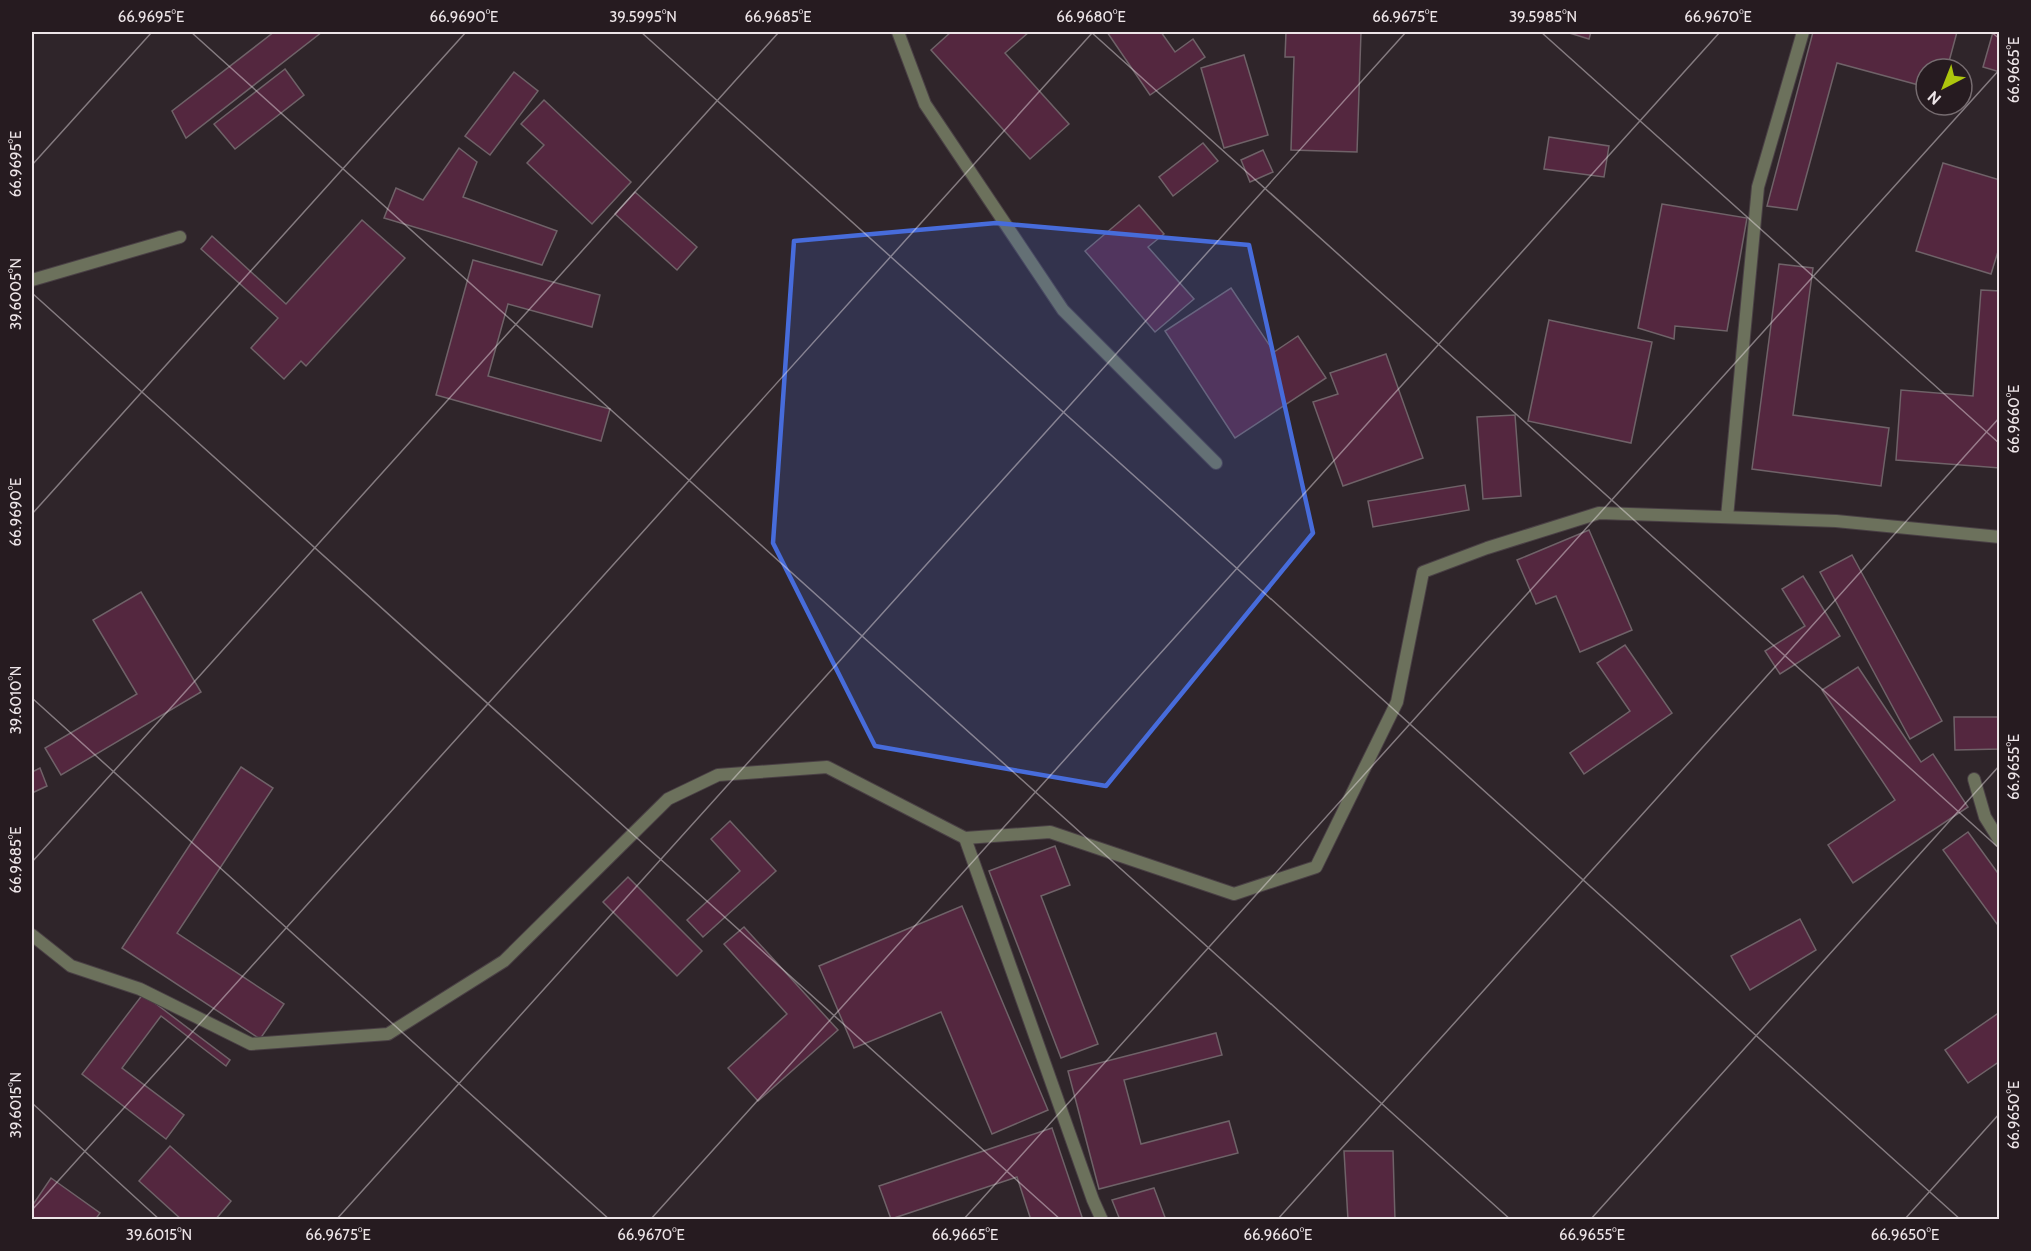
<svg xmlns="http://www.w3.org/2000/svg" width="2031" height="1251" viewBox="0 0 2031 1251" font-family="Cabin,sans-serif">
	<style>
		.building { fill: #54273f; stroke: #6f6268; stroke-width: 1.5 }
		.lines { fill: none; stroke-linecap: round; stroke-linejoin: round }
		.service-casing { stroke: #4a4045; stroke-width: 14 }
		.minor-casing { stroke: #4a4045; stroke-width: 14 }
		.service { stroke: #6c715c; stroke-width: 12 }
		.minor { stroke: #6c715c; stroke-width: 12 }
		.marked { fill: #476cdb; fill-opacity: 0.2; stroke: #476cdb; stroke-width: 4.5; stroke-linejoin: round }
		.ticks { fill: none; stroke: #ede5e8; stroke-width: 1.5; stroke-opacity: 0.45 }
		.neatline { fill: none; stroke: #ede5e8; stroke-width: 2 }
		.ticks-label { font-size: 15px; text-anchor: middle; fill: #ede5e8 }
	</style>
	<rect width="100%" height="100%" fill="#2f252a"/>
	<g class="building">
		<path d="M274,32H322L186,138L172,111Z"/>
		<path d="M951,32H1029L1005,53L1069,124L1030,159L931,50Z"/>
		<path d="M1107,32H1161L1175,52L1193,39L1205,57L1150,95Z"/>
		<path d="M1286,32H1361L1357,152L1291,150L1294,57H1285Z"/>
		<path d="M1566,32H1591L1589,39Z"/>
		<path d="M1813,32H1957L1947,69H1926V87L1837,63L1797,210L1767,206Z"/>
		<path d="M1993,32H2000V72L1983,67Z"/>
		<path d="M1244,55L1268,135L1224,148L1201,68Z"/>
		<path d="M285,69L304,95L235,149L214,124Z"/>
		<path d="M514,72L538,91L490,155L465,136Z"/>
		<path d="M544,100L631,182L592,224L527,163L544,145L521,124Z"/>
		<path d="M1549,137L1609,146L1604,177L1544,169Z"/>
		<path d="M1203,143L1218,161L1173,196L1159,177Z"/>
		<path d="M459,148L477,162L463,197L557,231L542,265L384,218L396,188L423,200Z"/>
		<path d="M1263,150L1273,172L1250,182L1241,160Z"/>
		<path d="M1943,163L2000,180V245L1991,274L1916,251Z"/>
		<path d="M635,192L697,247L677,270L615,214Z"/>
		<path d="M1662,204L1747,218L1727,331L1675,326L1674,339L1638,328Z"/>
		<path d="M1139,205L1164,234L1148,247L1194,299L1155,332L1085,251Z"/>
		<path d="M362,220L405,258L306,366L301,361L284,379L251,348L278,318L201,249L212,236L286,304Z"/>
		<path d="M473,260L600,295L592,327L508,304L488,376L610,409L601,441L436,395Z"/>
		<path d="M1779,264L1813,268L1793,415L1889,428L1881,486L1752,469Z"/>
		<path d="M1231,288L1274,352L1298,336L1326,378L1235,438L1165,331Z"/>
		<path d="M1981,290L2000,291V468L1896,460L1901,390L1973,396Z"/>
		<path d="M1549,320L1652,342L1631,443L1528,421Z"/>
		<path d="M1386,354L1423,458L1343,486L1313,402L1338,394L1330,373Z"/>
		<path d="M1515,415L1521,496L1483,499L1477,417Z"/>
		<path d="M1465,485L1469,510L1373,527L1368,501Z"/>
		<path d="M1589,530L1632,630L1580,652L1556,596L1536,604L1517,560Z"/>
		<path d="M1852,555L1942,721L1910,739L1820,572Z"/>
		<path d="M1803,576L1840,636L1780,674L1765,651L1805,626L1782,589Z"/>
		<path d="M141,592L201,692L61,775L45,748L137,694L93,620Z"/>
		<path d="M1625,645L1672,713L1584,774L1570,753L1630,711L1597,663Z"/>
		<path d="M1858,667L1921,762L1933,754L1968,807L1853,883L1828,845L1895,800L1822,690Z"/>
		<path d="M1954,717H2000V749L1955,750Z"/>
		<path d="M241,767L273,788L177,933L284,1004L260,1039L122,948Z"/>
		<path d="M40,768L47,786L32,793V772Z"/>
		<path d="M730,821L776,871L703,937L687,920L740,871L711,839Z"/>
		<path d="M1968,832L2000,876V928L1943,850Z"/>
		<path d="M1055,846L1070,885L1041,896L1098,1044L1061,1058L989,871Z"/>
		<path d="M628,877L702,951L677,976L603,902Z"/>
		<path d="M962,906L1048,1110L992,1134L941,1012L854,1048L819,966Z"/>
		<path d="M1800,919L1816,950L1750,990L1731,956Z"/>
		<path d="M744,927L838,1030L758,1101L728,1068L787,1014L724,944Z"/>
		<path d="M143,994L230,1060L226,1066L161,1016L122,1068L184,1115L166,1139L82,1074Z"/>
		<path d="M2000,1012V1061L1968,1083L1945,1050Z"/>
		<path d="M1216,1033L1222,1055L1124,1080L1141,1144L1229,1121L1238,1153L1099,1189L1068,1071Z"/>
		<path d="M1052,1128L1083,1220H1031L1017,1177L891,1219L879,1186Z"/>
		<path d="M170,1146L231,1201L215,1220H182L139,1181Z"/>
		<path d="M1344,1151H1393L1395,1220H1348Z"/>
		<path d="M51,1178L100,1213L95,1220H32V1206Z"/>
		<path d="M1154,1188L1166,1220H1120L1112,1200Z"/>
	</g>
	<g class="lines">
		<g class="service-casing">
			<g id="service">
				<path d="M898,32L925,104L1063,310L1216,463"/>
				<path d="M32,280L180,237"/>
				<path d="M32,935L71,966L140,989L251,1044L388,1034L504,961L668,799L718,775L827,767L965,838"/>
			</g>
		</g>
		<g class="minor-casing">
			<g id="minor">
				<path d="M1727,517L1758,187L1803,32"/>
				<path d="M1974,779L1985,817L2000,841"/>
				<path d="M1102,1220L1093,1200L965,838L1050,832L1234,894L1316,867L1397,702L1423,572L1487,548L1599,513L1836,521L2000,537"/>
			</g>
		</g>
		<use href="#service" class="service"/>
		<use href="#minor" class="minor"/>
	</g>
	<path class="marked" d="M996,223L1249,245L1313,533L1106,786L875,746L773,543L794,241Z"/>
	<path class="ticks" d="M191,32L1511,1220M641,32L1961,1220M1091,32L2000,849M1541,32L2000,444M1991,32L2000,39M32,165L152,32M32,293L1061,1220M32,514L466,32M32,698L610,1220M32,862L779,32M32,1103L160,1220M32,1210L1093,32M336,1220L1406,32M650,1220L1720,32M963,1220L2000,69M1277,1220L2000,417M1590,1220L2000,765M1904,1220L2000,1113"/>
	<rect width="2031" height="1251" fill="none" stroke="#261b20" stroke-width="66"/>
	<g transform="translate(1944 87) rotate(222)"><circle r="28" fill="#261b20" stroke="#766c70" stroke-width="1.5"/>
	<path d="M0-4.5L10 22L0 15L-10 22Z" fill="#adc60d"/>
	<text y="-9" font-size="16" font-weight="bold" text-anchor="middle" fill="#ede5e8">N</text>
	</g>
	<rect x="33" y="33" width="1965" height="1185" class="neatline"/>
	<g class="ticks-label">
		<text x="151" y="22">66.9695°E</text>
		<text x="464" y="22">66.9690°E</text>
		<text x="643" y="22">39.5995°N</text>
		<text x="778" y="22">66.9685°E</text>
		<text x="1091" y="22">66.9680°E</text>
		<text x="1405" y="22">66.9675°E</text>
		<text x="1543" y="22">39.5985°N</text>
		<text x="1718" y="22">66.9670°E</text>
		<text transform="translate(2014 70) rotate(-90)" y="5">66.9665°E</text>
		<text transform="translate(16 164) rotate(-90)" y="5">66.9695°E</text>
		<text transform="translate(16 294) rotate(-90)" y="5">39.6005°N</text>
		<text transform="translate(2014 419) rotate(-90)" y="5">66.9660°E</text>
		<text transform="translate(16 512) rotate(-90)" y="5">66.9690°E</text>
		<text transform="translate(16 700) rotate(-90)" y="5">39.6010°N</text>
		<text transform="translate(2014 767) rotate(-90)" y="5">66.9655°E</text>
		<text transform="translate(16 860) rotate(-90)" y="5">66.9685°E</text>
		<text transform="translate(16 1105) rotate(-90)" y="5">39.6015°N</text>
		<text transform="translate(2014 1115) rotate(-90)" y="5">66.9650°E</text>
		<text x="159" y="1240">39.6015°N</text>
		<text x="338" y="1240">66.9675°E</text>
		<text x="651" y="1240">66.9670°E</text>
		<text x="965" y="1240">66.9665°E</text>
		<text x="1278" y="1240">66.9660°E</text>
		<text x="1592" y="1240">66.9655°E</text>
		<text x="1905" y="1240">66.9650°E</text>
	</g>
</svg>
